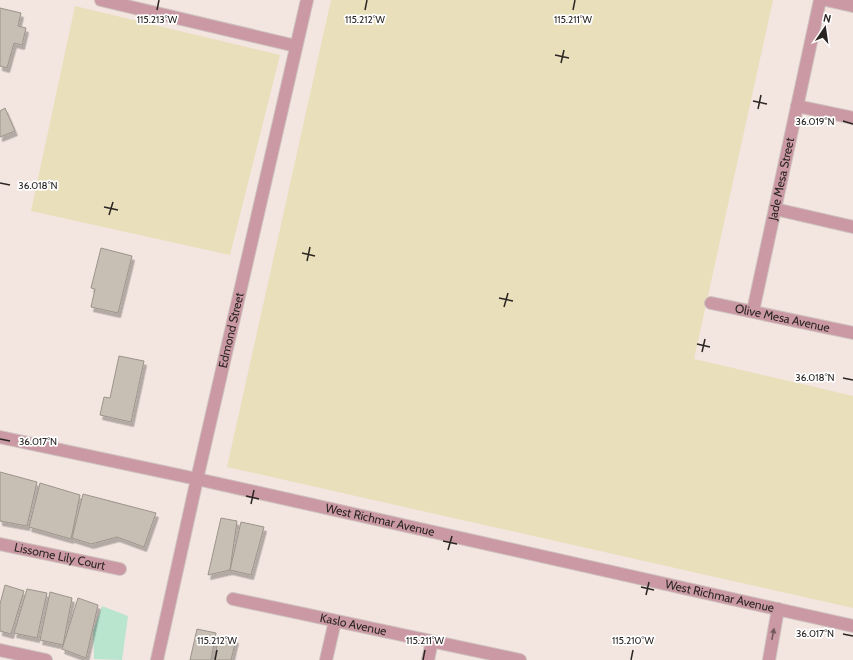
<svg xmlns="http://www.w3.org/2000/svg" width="853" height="660" viewBox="0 0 853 660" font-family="Cabin,sans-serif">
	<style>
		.green { fill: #b9e4ce }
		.sand { fill: #e9dfba }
		.building { fill: #c7beb4; stroke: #9c948a; filter: url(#shadow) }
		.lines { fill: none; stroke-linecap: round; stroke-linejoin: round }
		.minor-casing { stroke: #cfc2be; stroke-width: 14 }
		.minor { stroke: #ca99a4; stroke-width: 12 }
		.oneway { fill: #72595d }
		.ticks { fill: none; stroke: #2a2523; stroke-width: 1.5 }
		.labels { text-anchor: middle; stroke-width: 3.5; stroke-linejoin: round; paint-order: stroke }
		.street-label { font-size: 12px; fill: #2a2523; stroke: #fff }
		.ticks-label { font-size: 10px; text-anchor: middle; fill: #2a2523; stroke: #fff; stroke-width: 3.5; stroke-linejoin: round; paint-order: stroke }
	</style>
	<defs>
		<filter id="shadow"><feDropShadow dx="2.5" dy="4.5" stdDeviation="0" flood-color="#0004"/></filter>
	</defs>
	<rect width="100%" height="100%" fill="#f3e5e0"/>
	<path class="green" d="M102,606L128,616L122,660L94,659L93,631Z"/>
	<g class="sand">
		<path d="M331,0H773L694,359L853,396V608L227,467Z"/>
		<path d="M75,6L280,55L230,255L31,211Z"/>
	</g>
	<g class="building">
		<path d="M0,8L21,13L18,26L26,28L22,45L14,43L7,68L0,66Z"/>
		<path d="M5,108L15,131L0,137V111Z"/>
		<path d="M101,248L132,256L118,313L91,307L95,289L91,288Z"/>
		<path d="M119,356L144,361L131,422L100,415L104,397L110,398Z"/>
		<path d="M0,472L37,482L27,526L0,521Z"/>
		<path d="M40,483L80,495L71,539L29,527Z"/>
		<path d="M83,494L156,513L144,547L117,537L91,544L72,538Z"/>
		<path d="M221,518L237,521L230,570L208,575Z"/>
		<path d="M241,522L264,527L251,575L230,570Z"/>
		<path d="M5,585L24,591L11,634L0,631V604Z"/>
		<path d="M27,589L47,593L37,638L14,633Z"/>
		<path d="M50,592L72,598L63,645L40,640Z"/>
		<path d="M78,598L98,605L86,658L62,649Z"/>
		<path d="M197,629L216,633L211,660H190Z"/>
		<path d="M219,636L236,639L231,660H214Z"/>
	</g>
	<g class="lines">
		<g class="minor-casing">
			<g id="minor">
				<path d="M101,0L296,46"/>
				<path d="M826,0L853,6"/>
				<path d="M797,106L853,118"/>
				<path d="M775,209L853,227"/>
				<path id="s1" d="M711,303L853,333"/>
				<path id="s2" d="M753,311L820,0"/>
				<path id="s3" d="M0,437L197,479L853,626"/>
				<path id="s4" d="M0,544L120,569"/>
				<path id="s5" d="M233,599L520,660"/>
				<path d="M0,650L46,660"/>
				<path id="s6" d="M157,660L197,479L307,0"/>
				<path d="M326,660L335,621"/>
				<path d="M428,660L432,641"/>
				<path d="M769,660L778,609"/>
			</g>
		</g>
		<use href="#minor" class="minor"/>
	</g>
	<defs><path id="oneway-solid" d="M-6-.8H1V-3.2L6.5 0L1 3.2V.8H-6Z"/></defs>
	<use class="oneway" href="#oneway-solid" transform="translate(773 634) rotate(-79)"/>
	<path class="ticks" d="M157,10L159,0M365,10L367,0M573,10L575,0M555,55L569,58M561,63L564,50M753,101L767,104M758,109L761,95M843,121L853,124M0,183L10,185M104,207L118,210M109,215L113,202M302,253L315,256M307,261L310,247M499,298L513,301M504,307L508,293M697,344L710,347M702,352L705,339M843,378L853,380M0,439L10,441M246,496L259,499M251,504L254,490M443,541L457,544M448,550L452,536M641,587L654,590M646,595L649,582M843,634L853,636M215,660L217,650M423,660L425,650M631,660L633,650"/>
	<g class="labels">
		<g class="street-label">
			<text dy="4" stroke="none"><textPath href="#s2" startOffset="135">Jade Mesa Street</textPath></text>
			<text dy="4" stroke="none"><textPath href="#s1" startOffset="73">Olive Mesa Avenue</textPath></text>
			<text dy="4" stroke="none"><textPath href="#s6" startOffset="338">Edmond Street</textPath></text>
			<text dy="4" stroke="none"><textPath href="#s3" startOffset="389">West Richmar Avenue</textPath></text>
			<text dy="4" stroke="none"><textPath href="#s4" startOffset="61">Lissome Lily Court</textPath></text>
			<text dy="4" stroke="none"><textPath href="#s3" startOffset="737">West Richmar Avenue</textPath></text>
			<text dy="4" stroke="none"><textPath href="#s5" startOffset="123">Kaslo Avenue</textPath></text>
		</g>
	</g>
	<g class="ticks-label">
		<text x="157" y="23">115.213°W</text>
		<text x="365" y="23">115.212°W</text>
		<text x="573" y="23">115.211°W</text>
		<text x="815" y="125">36.019°N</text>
		<text x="38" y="189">36.018°N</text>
		<text x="815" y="381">36.018°N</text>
		<text x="38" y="445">36.017°N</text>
		<text x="815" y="637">36.017°N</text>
		<text x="217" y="644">115.212°W</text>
		<text x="425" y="644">115.211°W</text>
		<text x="633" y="644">115.210°W</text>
	</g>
	<g transform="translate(825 28) rotate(13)" stroke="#ffffff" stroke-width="3" paint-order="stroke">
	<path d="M0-3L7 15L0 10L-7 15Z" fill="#2a2523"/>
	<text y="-6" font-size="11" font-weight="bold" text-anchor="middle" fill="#2a2523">N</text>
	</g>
</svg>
